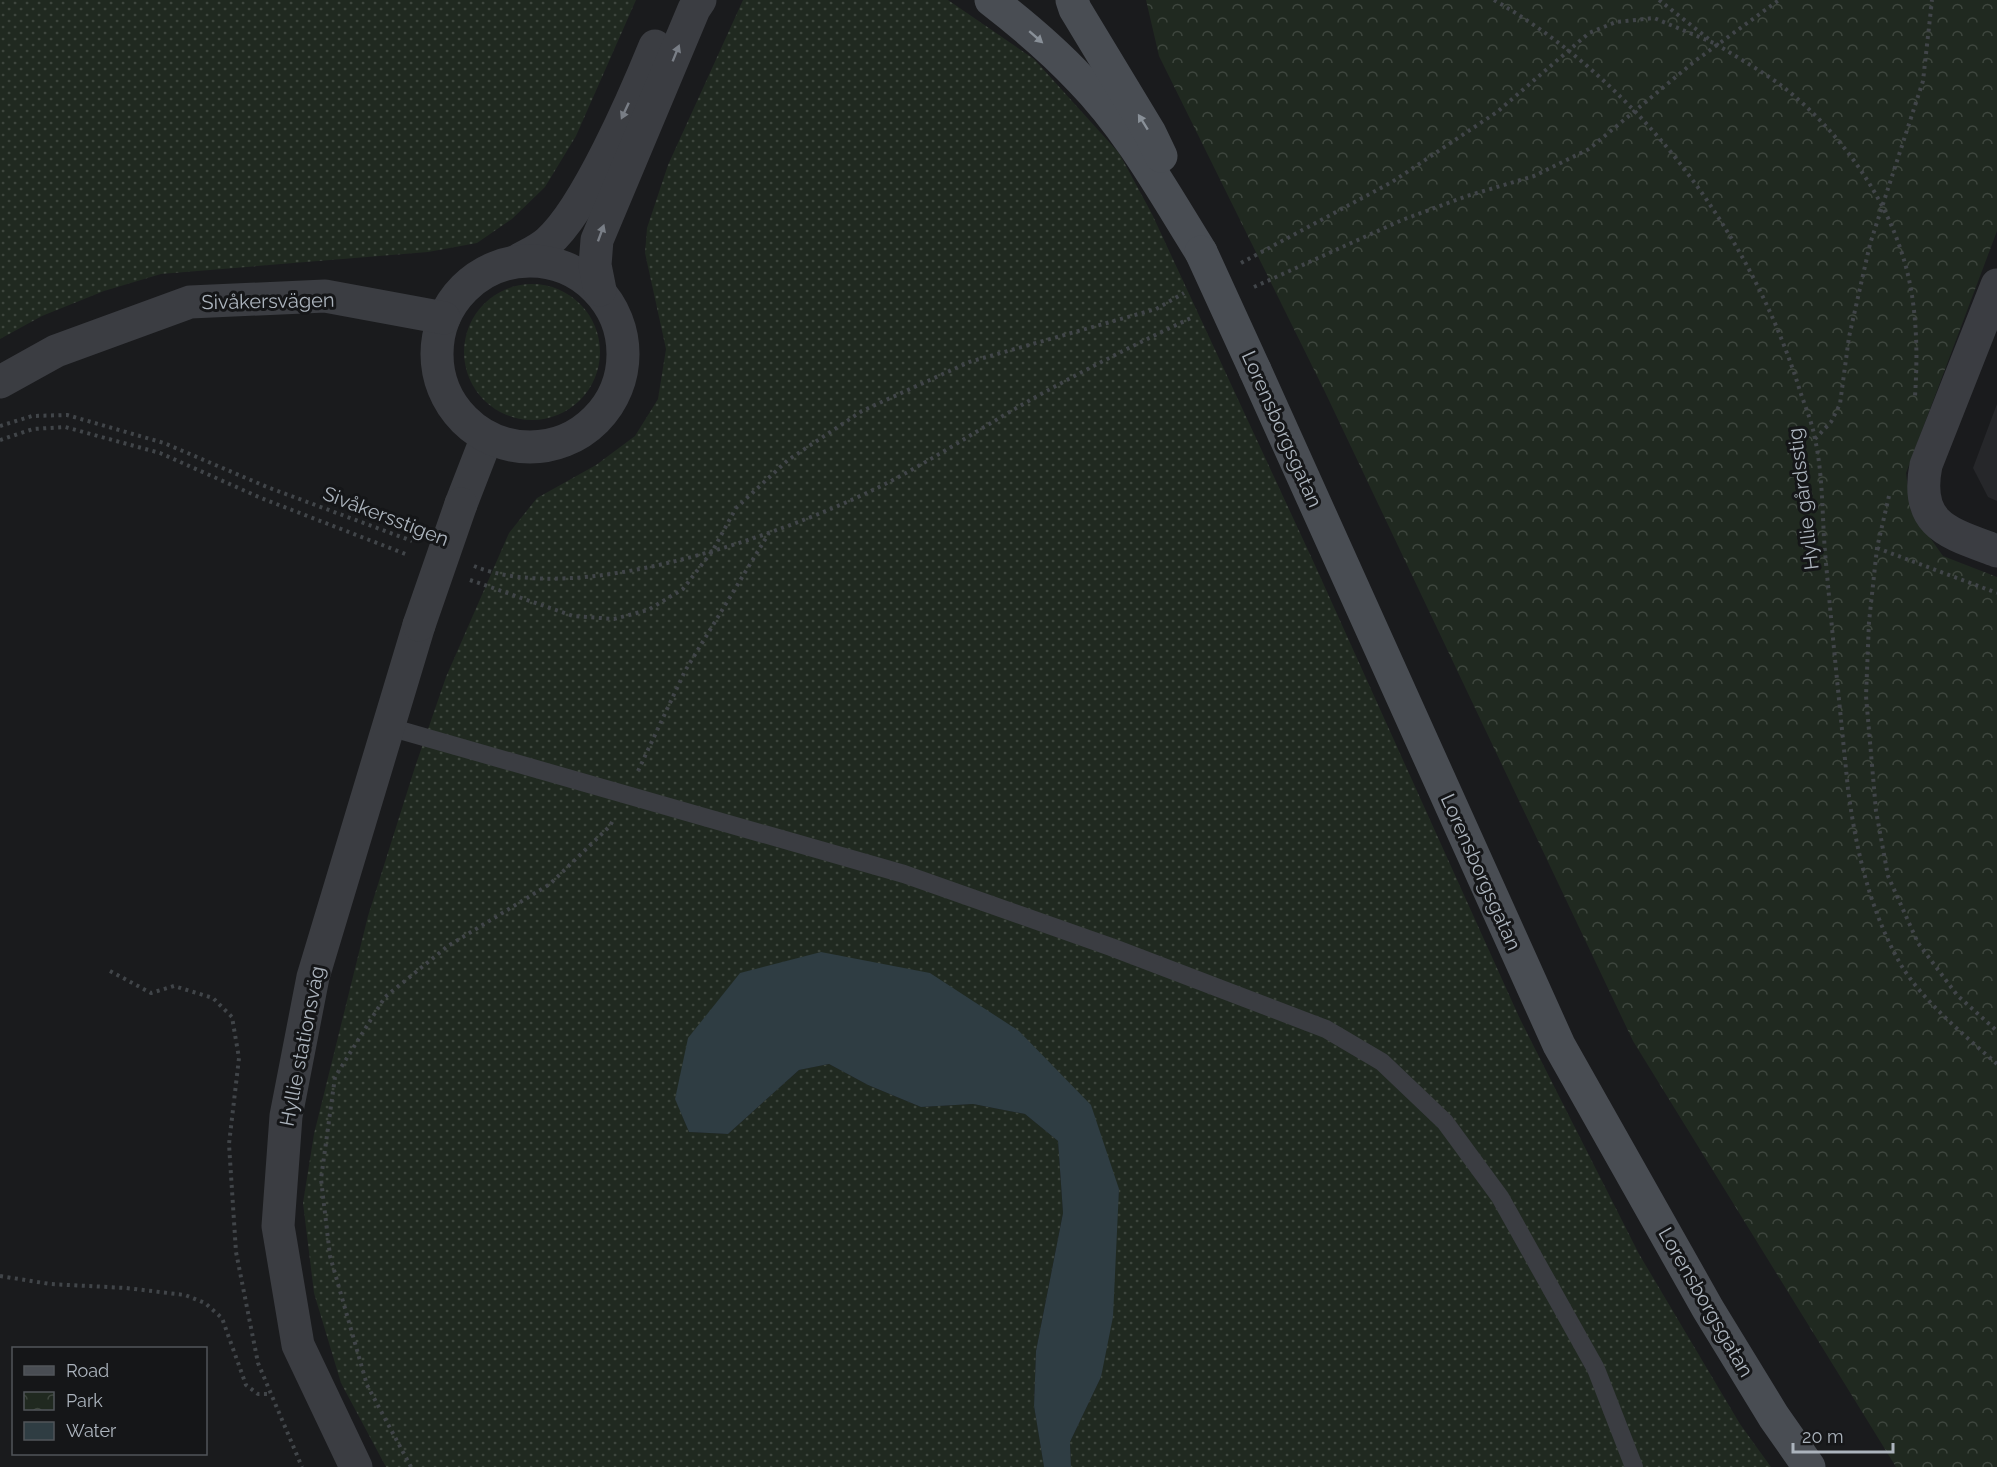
<svg xmlns="http://www.w3.org/2000/svg" width="1997" height="1467" viewBox="0 0 1997 1467" font-family="Raleway,sans-serif">
	<style>
		.built { fill: #26272a }
		.grass { fill: url(#grass-dots) }
		.park { fill: url(#park-crowns) }
		.water { fill: #2f3d43 }
		.lines { fill: none; stroke-linecap: round; stroke-linejoin: round }
		.path { stroke: #414549; stroke-width: 4; stroke-dasharray: 3 4.5; stroke-linecap: butt }
		.service { stroke: #3b3d42; stroke-width: 18 }
		.minor { stroke: #3b3d42; stroke-width: 33 }
		.tertiary { stroke: #3b3d42; stroke-width: 33 }
		.secondary { stroke: #494d53; stroke-width: 33 }
		.minor-bridge { stroke: #3b3d42; stroke-width: 33 }
		.secondary-bridge { stroke: #494d53; stroke-width: 33 }
		.oneway { fill: #899098 }
		.oneway2 { fill: #797e86 }
		.labels { text-anchor: middle; stroke-width: 6; stroke-linejoin: round; paint-order: stroke }
		.street-label { font-size: 20px; fill: #acb4bd; stroke: #151618 }
	</style>
	<defs>
		<pattern id="grass-dots" width="8" height="8" patternUnits="userSpaceOnUse" patternTransform="scale(1.5)"><rect width="8" height="8" fill="#202920"/><path d="M2 2h.1M6 6h.1" fill="none" stroke="#3e463e" stroke-width="1.8" stroke-linecap="round"/></pattern>
		<pattern id="park-crowns" width="20" height="18" patternUnits="userSpaceOnUse" patternTransform="scale(1.5)"><rect width="20" height="18" fill="#202920"/><path d="M2 6a3 3 0 1 1 6 0M12 15a3 3 0 1 1 6 0" fill="none" stroke="#3e463e"/></pattern>
	</defs>
	<rect width="100%" height="100%" fill="#1a1b1d"/>
	<path class="built" d="M1997,404V501L1988,497L1973,468Z"/>
	<g class="grass">
		<path d="M0,0H636L576,136L545,187L512,219L477,243L428,252L161,274L104,291L42,316L0,339Z"/>
		<path d="M743,0H948L1034,59L1119,153L1152,214L1314,563L1520,1019L1639,1254L1740,1424L1771,1467H1071L1070,1442L1101,1377L1119,1189L930,973L675,1098L689,1132L728,1134L799,1070L829,1064L868,1085L921,1107L973,1104L1025,1114L1058,1141L1063,1213L1036,1351L1034,1406L1044,1467H386L341,1383L314,1293L303,1203L314,1134L368,916L415,767L446,677L509,533L537,498L596,465L635,436L658,399L666,349L645,253L647,228L668,165Z"/>
		<circle cx="532" cy="352" r="68"/>
	</g>
	<path class="park" d="M1146,0H1997V231L1906,473L1911,511L1943,556L1997,577V1467H1896L1633,1041L1325,392L1159,56Z"/>
	<path class="water" d="M821,952L930,973L1019,1031L1091,1105L1119,1189L1113,1317L1101,1377L1070,1442L1071,1467H1044L1034,1406L1036,1351L1063,1213L1058,1141L1025,1114L973,1104L921,1107L868,1085L829,1064L799,1070L728,1134L689,1132L675,1099L688,1038L740,973Z"/>
	<g class="lines">
		<g class="path">
			<path d="M1494,0C1639,83 1751,233 1800,391C1805,406 1812,422 1815,439C1823,475 1822,515 1825,552C1832,631 1840,710 1848,789C1856,850 1870,911 1901,965C1922,1000 1966,1037 1997,1064"/>
			<path d="M1659,0L1710,40"/>
			<path d="M1716,44C1738,58 1762,71 1782,86C1837,129 1884,192 1904,260C1917,303 1918,352 1915,396"/>
			<path d="M1241,263L1392,182L1497,112L1589,33L1616,22L1654,18L1716,44"/>
			<path d="M1254,287L1402,220L1467,196L1534,176L1589,149L1695,61L1779,0"/>
			<path d="M0,426L32,416L67,415L164,443L267,487L412,541"/>
			<path d="M1815,439L1831,422L1840,404L1849,337L1870,244L1923,81L1932,0"/>
			<path d="M0,440L33,429L65,427L160,453L261,498L408,555"/>
			<path d="M1889,496L1877,548L1869,622L1866,696L1876,811L1888,876L1918,943L1957,995L1997,1031"/>
			<path d="M1877,548L1997,593"/>
			<path d="M474,566C576,608 777,536 873,490C931,462 986,424 1043,393C1092,366 1142,341 1193,317"/>
			<path d="M470,580L573,616L614,619L648,610L683,589L713,550L736,508L788,460L862,411L969,362L1156,309L1184,293"/>
			<path d="M638,771L685,671L769,533"/>
			<path d="M110,971L151,993L174,986L213,998L232,1017L239,1058L229,1144L236,1252L258,1363L302,1467"/>
			<path d="M0,1276L50,1284L126,1288L185,1295L205,1303L222,1318L246,1385L258,1394H270"/>
			<path d="M411,1467L367,1385L330,1256L321,1179L335,1077L385,997L448,946L550,884L610,826L614,818"/>
		</g>
		<path class="service" d="M389,727L904,874L1111,947L1326,1029L1382,1062L1445,1122L1500,1197L1596,1369L1634,1467"/>
		<g class="minor">
			<path d="M1997,285L1926,465C1914,526 1949,533 1997,551"/>
			<path d="M461,504L487,437"/>
			<path d="M356,1467L298,1345L278,1226L286,1116L313,977L419,625"/>
		</g>
		<g class="tertiary">
			<path d="M517,261C527,255 539,250 548,242C586,209 635,95 655,46"/>
			<circle cx="530" cy="354" r="93"/>
			<path d="M600,290L595,265L597,240L694,9L700,0"/>
			<path d="M0,382L56,351L190,302L325,296L444,318"/>
		</g>
		<g class="secondary">
			<path d="M991,0C1022,24 1053,50 1080,79C1129,129 1164,193 1201,252"/>
			<path d="M1072,0L1075,9L1150,133L1161,156"/>
			<path d="M1255,370L1559,1045L1708,1309L1774,1417L1809,1467"/>
		</g>
		<path class="minor-bridge" d="M419,625L461,504"/>
		<path class="secondary-bridge" d="M1201,252L1255,370"/>
	</g>
	<defs><path id="oneway-solid" d="M-6-.8H1V-3.2L6.5 0L1 3.2V.8H-6Z" transform="scale(1.5)"/></defs>
	<g class="oneway">
		<use href="#oneway-solid" transform="translate(1036 37) rotate(41)"/>
		<use href="#oneway-solid" transform="translate(1143 122) rotate(-122)"/>
	</g>
	<g class="oneway2">
		<use href="#oneway-solid" transform="translate(676 53) rotate(-68)"/>
		<use href="#oneway-solid" transform="translate(625 111) rotate(115)"/>
		<use href="#oneway-solid" transform="translate(601 233) rotate(-70)"/>
	</g>
	<g class="labels">
		<g class="street-label">
			<text transform="translate(268 301) rotate(-1)" y="7">Sivåkersvägen</text>
			<text transform="translate(1282 429) rotate(66)" y="7">Lorensborgsgatan</text>
			<text transform="translate(1803 499) rotate(-97)" y="7">Hyllie gårdsstig</text>
			<text transform="translate(386 516) rotate(21)" y="7">Sivåkersstigen</text>
			<text transform="translate(1481 872) rotate(66)" y="7">Lorensborgsgatan</text>
			<text transform="translate(302 1046) rotate(-79)" y="7">Hyllie stationsväg</text>
			<text transform="translate(1706 1302) rotate(60)" y="7">Lorensborgsgatan</text>
		</g>
	</g>
	<rect x="12" y="1347" width="195" height="108" fill="#151618" stroke="#51555a" stroke-width="1.5"/>
	<rect x="24" y="1366" width="30" height="9" fill="#494d53" stroke="#51555a" stroke-width="1.5"/>
	<text x="66" y="1377" font-size="18" fill="#acb4bd">Road</text>
	<rect x="24" y="1392" width="30" height="18" fill="url(#park-crowns)" stroke="#51555a" stroke-width="1.5"/>
	<text x="66" y="1407" font-size="18" fill="#acb4bd">Park</text>
	<rect x="24" y="1422" width="30" height="18" fill="#2f3d43" stroke="#51555a" stroke-width="1.5"/>
	<text x="66" y="1437" font-size="18" fill="#acb4bd">Water</text>
	<path d="M1793 1443v9h100v-9" fill="none" stroke="#acb4bd" stroke-width="3"/>
	<text x="1802" y="1443" font-size="18" fill="#acb4bd" stroke="#151618" stroke-width="4.5" paint-order="stroke">20 m</text>
</svg>
